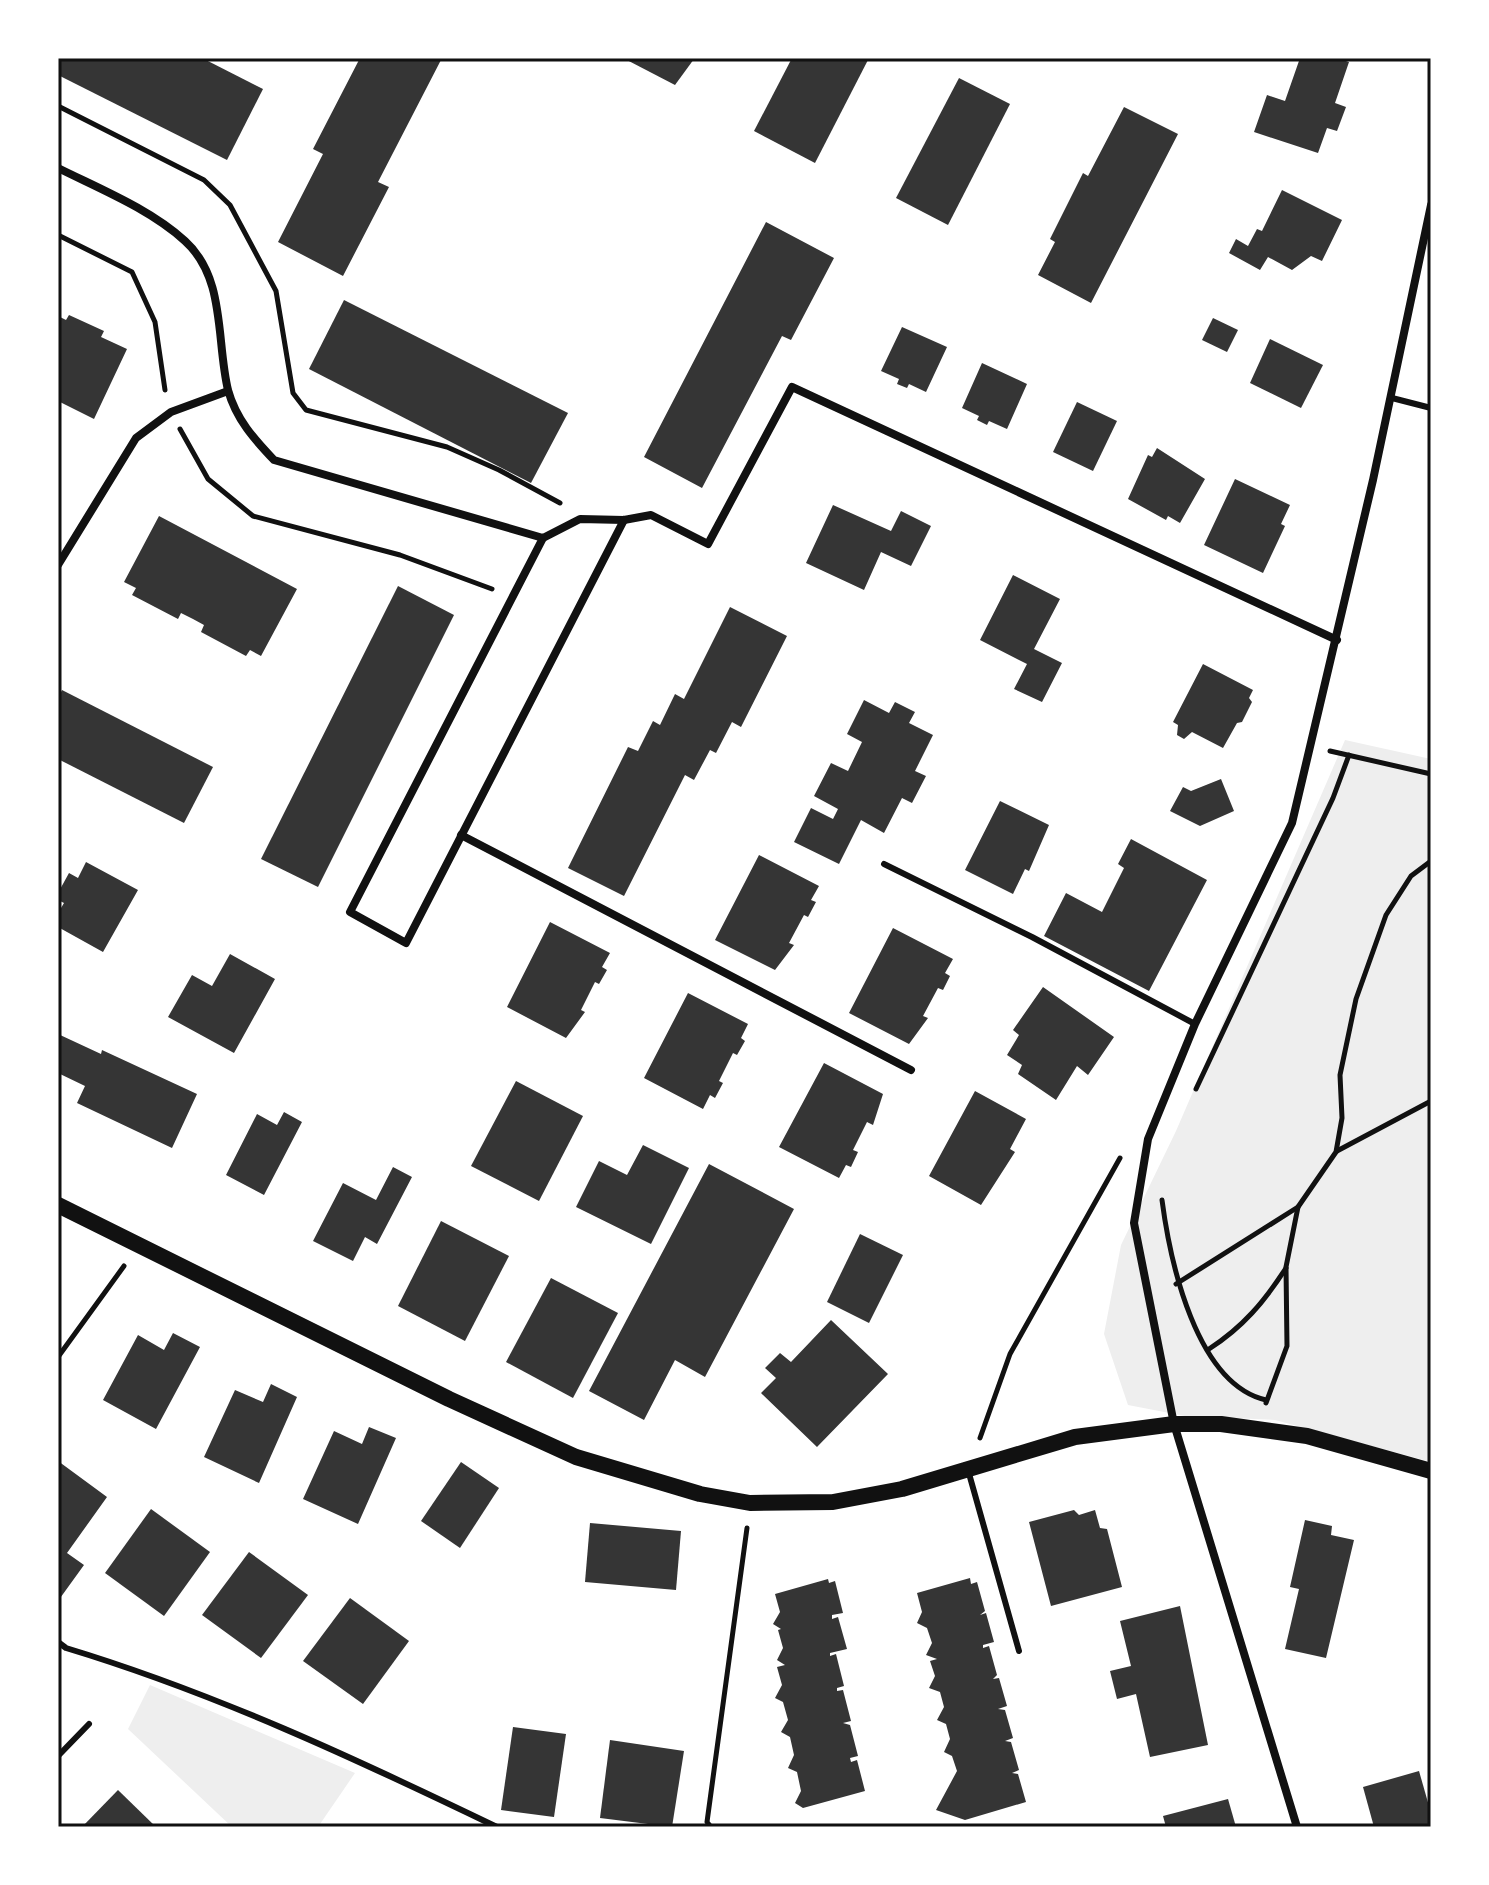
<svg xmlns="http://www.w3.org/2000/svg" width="1489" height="1885" viewBox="0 0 1489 1885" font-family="Rubik,sans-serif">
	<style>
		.green { fill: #eee }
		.building { fill: #353535 }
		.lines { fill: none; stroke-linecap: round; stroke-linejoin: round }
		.path { stroke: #111; stroke-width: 5 }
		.service { stroke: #111; stroke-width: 6 }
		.minor { stroke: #111; stroke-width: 8 }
		.secondary { stroke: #111; stroke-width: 16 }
		.neatline { fill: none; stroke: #111; stroke-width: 3 }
	</style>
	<rect width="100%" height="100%" fill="#fff"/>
	<g class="green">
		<path d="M1345,740L1431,759V1462L1275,1420L1185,1416L1128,1405L1104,1334L1121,1245L1176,1131Z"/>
		<path d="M150,1685L355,1773L318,1827H232L128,1729Z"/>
	</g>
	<g class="building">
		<path d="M58,58H202L263,89L227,160L58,75Z"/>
		<path d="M360,58H442L378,182L389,187L343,276L278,242L323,154L313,149Z"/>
		<path d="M623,58H691L694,59L675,85Z"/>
		<path d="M792,58H869L815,163L754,131Z"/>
		<path d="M1300,58H1337L1349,62L1335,103L1346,107L1337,131L1327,128L1318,153L1254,132L1267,95L1285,101Z"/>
		<path d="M959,78L1010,104L948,225L896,198Z"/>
		<path d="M1124,107L1178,134L1091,303L1038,275L1055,242L1050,239L1083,173L1088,176Z"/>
		<path d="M1282,190L1342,220L1322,261L1311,256L1292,270L1268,257L1260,270L1229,253L1236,239L1248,246L1257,229L1262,231Z"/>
		<path d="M766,222L834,258L791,340L782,336L702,488L644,457Z"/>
		<path d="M344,300L568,413L531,483L309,369Z"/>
		<path d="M69,315L104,331L101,337L127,349L94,419L58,401V316L66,320Z"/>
		<path d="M1213,318L1238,330L1227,352L1202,340Z"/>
		<path d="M902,327L947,347L926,392L909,384L907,388L897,384L899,379L881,371Z"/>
		<path d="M1270,339L1323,365L1301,408L1250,383Z"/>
		<path d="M982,363L1027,384L1007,429L989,421L987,425L977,420L979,416L962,408Z"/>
		<path d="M1077,402L1117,421L1093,471L1053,452Z"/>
		<path d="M1157,448L1205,479L1180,523L1168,516L1166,520L1128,499L1148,455L1152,457Z"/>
		<path d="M1235,479L1290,505L1281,524L1285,526L1263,573L1204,545Z"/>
		<path d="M833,505L891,531L901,511L931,526L911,566L881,552L864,590L806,563Z"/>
		<path d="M159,516L297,589L261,656L250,650L246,656L201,632L204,625L193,619L181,613L178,619L132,595L136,588L124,582Z"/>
		<path d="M1013,575L1060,599L1034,649L1062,663L1042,702L1014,689L1027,664L980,640Z"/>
		<path d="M398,586L454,615L318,887L261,859Z"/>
		<path d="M730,607L787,636L741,727L732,722L716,753L710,750L694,780L685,775L624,896L568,868L628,747L638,751L653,721L660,725L675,694L684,699Z"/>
		<path d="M1203,664L1253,690L1249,698L1252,702L1242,722L1237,723L1223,748L1192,732L1184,739L1177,735L1178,725L1173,722Z"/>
		<path d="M62,690L213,767L184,823L58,759V698Z"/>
		<path d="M864,700L889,713L895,702L915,712L909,723L933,735L915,771L926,776L912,803L902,798L884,833L861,820L839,864L794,842L811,808L833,819L838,809L814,796L831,763L848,771L862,742L847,734Z"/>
		<path d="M1221,779L1234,811L1200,826L1170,811L1183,787L1191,791Z"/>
		<path d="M1000,801L1049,825L1029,871L1025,869L1013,894L965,870Z"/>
		<path d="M1131,839L1207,880L1149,991L1044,936L1066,893L1102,912L1124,868L1118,864Z"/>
		<path d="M759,855L819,886L811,900L816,902L808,917L804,915L789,943L794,945L775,970L715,940Z"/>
		<path d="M86,862L138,890L103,952L58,927V913L64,903L58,900V893L69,873L78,878Z"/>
		<path d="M550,922L610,953L602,967L607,970L599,984L595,982L581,1010L585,1012L566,1038L507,1007Z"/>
		<path d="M893,928L953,959L945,973L950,976L943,990L938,988L923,1016L928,1018L909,1044L849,1013Z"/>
		<path d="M230,954L275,979L234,1053L168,1017L192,975L212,986Z"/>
		<path d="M1043,987L1114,1037L1088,1075L1077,1066L1056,1100L1018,1074L1022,1065L1007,1055L1019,1035L1013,1030Z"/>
		<path d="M688,993L748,1024L741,1038L745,1041L737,1055L733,1053L719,1081L723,1083L715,1098L710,1095L703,1109L644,1078Z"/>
		<path d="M58,1034L101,1054L102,1050L197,1094L172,1148L77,1103L85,1086L58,1073Z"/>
		<path d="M824,1063L883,1094L873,1125L867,1122L853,1150L858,1152L851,1167L846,1165L839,1178L779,1147Z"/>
		<path d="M516,1081L583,1116L539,1201L471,1166Z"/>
		<path d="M975,1091L1026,1119L1010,1149L1015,1152L981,1205L929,1176Z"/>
		<path d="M284,1112L302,1122L264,1195L226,1175L257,1114L277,1125Z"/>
		<path d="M643,1145L689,1168L651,1244L576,1207L599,1161L627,1175Z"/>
		<path d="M709,1164L794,1209L705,1377L675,1360L644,1420L589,1391Z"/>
		<path d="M393,1167L412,1177L377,1244L365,1237L353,1261L313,1241L343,1183L376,1200Z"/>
		<path d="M441,1221L509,1256L465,1341L398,1306Z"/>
		<path d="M860,1234L903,1255L869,1323L827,1302Z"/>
		<path d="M551,1278L618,1313L573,1398L506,1362Z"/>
		<path d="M831,1320L888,1374L817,1447L761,1393L776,1378L765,1368L780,1353L791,1362Z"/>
		<path d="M173,1333L200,1347L156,1429L103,1400L138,1335L164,1350Z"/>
		<path d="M271,1384L297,1397L259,1483L204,1457L235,1390L263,1402Z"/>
		<path d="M369,1427L396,1438L358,1524L303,1499L334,1431L362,1444Z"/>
		<path d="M58,1461L107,1497L67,1553L84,1565L58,1601Z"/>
		<path d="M461,1462L499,1488L460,1548L421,1521Z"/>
		<path d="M151,1509L210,1552L164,1616L105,1573Z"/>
		<path d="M1074,1510L1079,1515L1095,1510L1100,1528L1107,1529L1122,1587L1051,1606L1029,1522Z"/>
		<path d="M1305,1520L1332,1526L1331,1535L1354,1540L1326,1658L1285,1649L1299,1589L1290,1587Z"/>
		<path d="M590,1523L681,1531L676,1590L585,1582Z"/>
		<path d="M249,1552L308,1595L261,1658L202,1615Z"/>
		<path d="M970,1578L971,1584L977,1582L985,1611L980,1615L986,1613L994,1642L983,1645V1648L989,1646L997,1675L993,1679L999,1678L1007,1706L998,1709L1005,1710L1013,1738L1005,1741L1011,1742L1019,1770L1012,1773L1018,1774L1026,1802L965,1820L936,1810L957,1771L952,1756L944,1752L950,1739L946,1724L937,1720L944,1707L940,1692L929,1688L935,1676L930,1661L937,1659L926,1655L932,1643L927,1628L917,1623L922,1612L917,1593Z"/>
		<path d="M828,1579L829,1583L835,1581L843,1613L832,1615V1619L838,1617L847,1649L830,1653V1656L836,1654L844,1686L837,1688V1691L843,1690L851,1721L843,1723L850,1725L858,1756L850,1758L851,1762L857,1760L865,1791L803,1808L795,1803L801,1791L797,1772L788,1768L794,1755L790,1737L781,1732L788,1720L783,1702L775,1698L782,1685L777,1667L785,1665L777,1660L783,1648L778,1630L781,1629L773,1624L780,1612L775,1594Z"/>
		<path d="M350,1598L409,1641L363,1704L303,1661Z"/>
		<path d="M1180,1606L1208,1745L1150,1757L1136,1694L1117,1699L1110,1671L1131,1666L1120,1621Z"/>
		<path d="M513,1727L566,1734L554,1817L501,1810Z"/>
		<path d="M610,1740L684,1751L672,1827L600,1818Z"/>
		<path d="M1419,1771L1431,1813V1827H1374L1363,1787Z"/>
		<path d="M118,1790L156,1827H82Z"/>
		<path d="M1228,1799L1236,1827H1166L1163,1816Z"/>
	</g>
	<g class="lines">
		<g class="path">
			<path d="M58,106L204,180L230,205L276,291L293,393L306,410L447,447L499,470L560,503"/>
			<path d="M58,235L132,272L155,322L165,390"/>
			<path d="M180,429L208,479L253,516L400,555L492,589"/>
			<path d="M1330,751L1431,774"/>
			<path d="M1196,1089L1333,798L1349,755"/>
			<path d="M1337,1151L1431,1101"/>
			<path d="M1162,1200C1170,1261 1196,1384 1266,1400"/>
			<path d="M1176,1284L1298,1207L1336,1152L1342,1118L1340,1075L1356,999L1386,915L1411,876L1431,861"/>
			<path d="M1209,1349C1243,1327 1264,1302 1286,1268"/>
			<path d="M58,1357L124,1266"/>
			<path d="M1266,1403L1287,1346L1286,1267L1298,1207"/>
			<path d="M980,1438L1010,1354L1120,1158"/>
			<path d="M711,1827L707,1822L747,1528"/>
		</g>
		<g class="service">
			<path d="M1392,398L1431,408"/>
			<path d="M884,864L1032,937L1195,1024"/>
			<path d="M968,1470L1019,1651"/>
			<path d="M58,1642L66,1648C215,1693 356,1759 497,1827"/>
			<path d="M58,1756L89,1724"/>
		</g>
		<g class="minor">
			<path d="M58,168C100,189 150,209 185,241C226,278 216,340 228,390C236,419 254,439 274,460L543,538L580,519L624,520L651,515L708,544L792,387L1337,640"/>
			<path d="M543,538L350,912L406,943L624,520"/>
			<path d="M58,565L136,438L171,412L228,391"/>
			<path d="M461,835L911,1070"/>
			<path d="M1297,1827L1174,1424L1134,1223L1148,1139L1195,1024L1292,823L1373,480L1431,205"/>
		</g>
		<path class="secondary" d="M58,1205L449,1399L576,1457L700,1494L750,1503L833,1502L902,1489L1075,1437L1174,1424H1221L1307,1436L1431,1471"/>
	</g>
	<rect width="1489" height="1885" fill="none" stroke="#ffffff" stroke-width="120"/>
	<rect x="60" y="60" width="1369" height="1765" class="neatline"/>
</svg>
